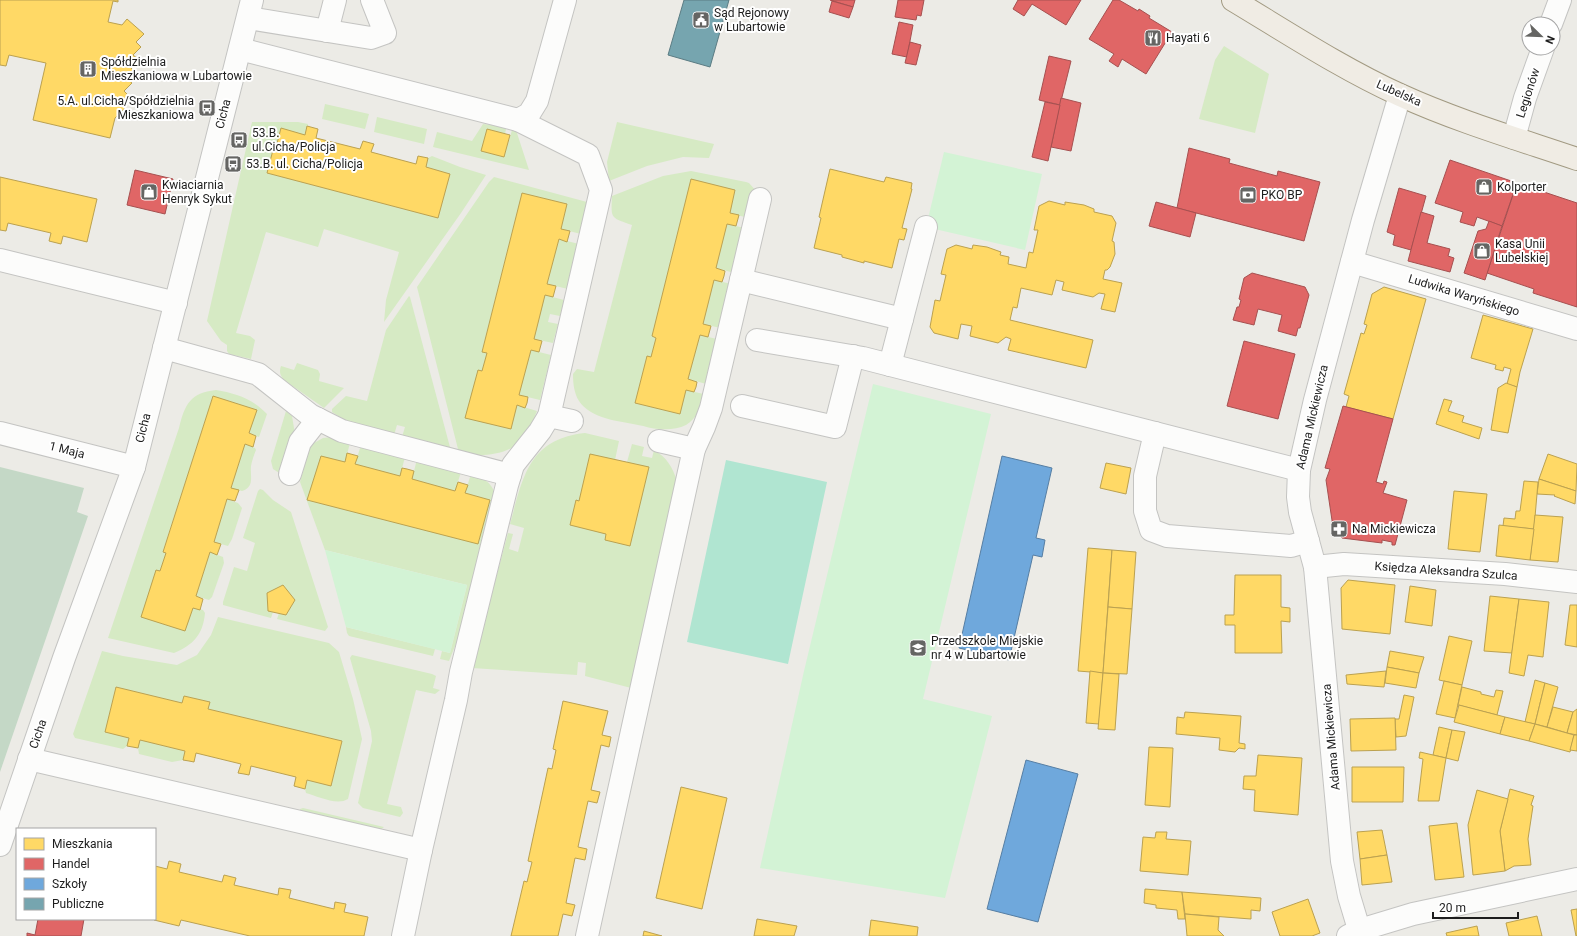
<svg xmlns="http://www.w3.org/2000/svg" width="1577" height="936" viewBox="0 0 1577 936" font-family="Roboto,sans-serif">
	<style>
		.grass { fill: #d6eac4 }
		.cemetery { fill: #c4d8c6 }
		.park { fill: #d3f3d5 }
		.pitch { fill: #b0e5d1 }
		.homes { fill: #ffd966; stroke: #bba150 }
		.shops { fill: #e06666; stroke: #a65050 }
		.schools { fill: #6fa8dc; stroke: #567ea3 }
		.public { fill: #76a5af; stroke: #5b7c83 }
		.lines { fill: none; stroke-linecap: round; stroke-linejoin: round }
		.minor-casing { stroke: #c4c4c2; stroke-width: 24 }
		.major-casing { stroke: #a29a82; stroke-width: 24 }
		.minor { stroke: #fcfcfb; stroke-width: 22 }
		.major { stroke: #f0ece4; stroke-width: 22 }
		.labels { text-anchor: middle; stroke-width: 4; stroke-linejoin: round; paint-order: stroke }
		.poi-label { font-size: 12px; fill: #1d1d1d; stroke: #fff; text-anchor: start }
		.street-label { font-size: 12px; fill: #1d1d1d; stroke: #fff }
	</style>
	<rect width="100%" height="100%" fill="#ecebe6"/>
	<g class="grass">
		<path d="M1224,46L1269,74L1255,133L1199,119L1215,60Z"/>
		<path d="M325,104L369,114L365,129L322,119Z"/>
		<path d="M377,117L427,129L424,144L374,132Z"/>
		<path d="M252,122H298L308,124L305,135L281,129L267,173L438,218L450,174L426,167L428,158L432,156L460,167L486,175L461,213L384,322L386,300L399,252L324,229L318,247L266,232L236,333L250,336L255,340L251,359L229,354L227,351V345L221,341L207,321Z"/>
		<path d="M617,122L714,144L709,158L683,157L647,166L609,181L607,162Z"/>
		<path d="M483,124L499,126L506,129L505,134L487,129L481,151L504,157L512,130H516L529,170L433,147L437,132L472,141Z"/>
		<path d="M691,171L746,182L749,183L756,191L752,219L730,213L735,190L691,179L652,336L656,338L651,357L647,356L635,403L680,414L686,390L708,395C702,406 697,418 686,425C678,429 668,430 659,429C652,429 645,426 638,425C619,421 591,419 579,401C574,393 573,383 573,374L577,369L594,372L632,225C610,217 611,219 612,196L663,176Z"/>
		<path d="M494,177L587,202L586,213L581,234L561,229L567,204L522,193L482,351L487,353L482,371L478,370L466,417L511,429L517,405L537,411C533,421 529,433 521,441C506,456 479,457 459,453L417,287L489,182Z"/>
		<path d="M727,224L749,229L738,274L716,268Z"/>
		<path d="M559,239L579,244L568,289L547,284Z"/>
		<path d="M714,280L736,285L725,329L703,324Z"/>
		<path d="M545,295L564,300L560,316L550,314L548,322L558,324L553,343L534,339Z"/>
		<path d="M409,296L410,297L451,451L402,437L405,427L397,425L394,435L348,422L332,412V409L346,396L367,401L386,330Z"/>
		<path d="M700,335L721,340L710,385L688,379Z"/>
		<path d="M531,350L551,355L540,400L519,395Z"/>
		<path d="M297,363L318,370L320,374L319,381L344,388L324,408L284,380C280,375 279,372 281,366L294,370Z"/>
		<path d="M216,390C235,393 253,399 267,414L259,437L249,433L256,410L213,396L163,551L166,553L160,571L156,570L193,608L203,610L205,613C203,635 193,645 174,653L108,638L179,428C185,404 190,393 216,390Z"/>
		<path d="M286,411L292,416L295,434L281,474L273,469L271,461Z"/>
		<path d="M585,433L619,441L615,460L627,462L632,444L644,447L642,456L652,458L654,450C667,458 672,466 677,481L635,689L585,676L586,663L578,662L577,675L472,668L508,533L513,534L509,549L518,552L524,528L510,524C523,478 528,439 585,433Z"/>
		<path d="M332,437L350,443L345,462L321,456L308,500L478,543L490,500L465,493L471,474C485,479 490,481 496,495L468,614L449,661L440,659L442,651L450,653L467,585L325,550L300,482L309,449L314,443L323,438Z"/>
		<path d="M245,444L255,448L256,450C254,455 252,460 251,466C250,476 255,487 242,491L231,488Z"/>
		<path d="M361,445L405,457L400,476L355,464Z"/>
		<path d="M417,459L461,472L455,491L412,479Z"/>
		<path d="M260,489L263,490L273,500L291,512L328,627L325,631L277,619L279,613L286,615L295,600L283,585L267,593L268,611L273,612L271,618L223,605V602L234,567L247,571L255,543L243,538L258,491Z"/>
		<path d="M227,499L238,503L242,508L232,539L228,546L214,542Z"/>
		<path d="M210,552L223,557L224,563L212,597L209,600L196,596Z"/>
		<path d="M218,617L329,643L339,652L353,699L362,739L348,799C337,806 317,796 306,793L305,789L307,780L331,786L342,741L208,709L209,702L184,696L182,703L116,687L105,732L129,738L127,746L123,749L75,738L73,734L102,651L123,656L177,665L197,655L211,635Z"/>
		<path d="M346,627L435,649L433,656L349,636L347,633Z"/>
		<path d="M352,655L432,674L436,676L433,688L440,690L435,694L416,690L387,804L401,807L403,813L400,817L363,808L358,803L372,741L371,731L350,658Z"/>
		<path d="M140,740L185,751L183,760L172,762L139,754L138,748Z"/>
		<path d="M303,808L384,827L380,830L299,816L300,809Z"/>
	</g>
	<path class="cemetery" d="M0,467L84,488L77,512L88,516L0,772Z"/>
	<g class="park">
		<path d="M944,152L1042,174L1025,250L926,227Z"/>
		<path d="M873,384L991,414L923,699L992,716L945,898L760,868L804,671Z"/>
		<path d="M325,550L467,585L450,653L346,627Z"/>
	</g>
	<path class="pitch" d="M726,460L827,482L788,664L687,642Z"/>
	<g class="homes">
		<path d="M0,0H118V2L113,1L108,22L122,25L127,19L144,34L136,42L141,47L133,55L138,59L130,67L134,71L127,79L132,83L124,91L129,96L120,103L125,108L115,118L110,138L33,120L46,63L9,55L6,66L0,65Z"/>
		<path d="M307,126L318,129L316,138L360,149L363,141L374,144L371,152L416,164L418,156L428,158L426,167L450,174L438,218L267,173L273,150L275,151L281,128L305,135Z"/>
		<path d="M487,129L510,135L504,157L481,151Z"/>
		<path d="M830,169L884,182L886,177L912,183L911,189H912L902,228L907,229L904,240L899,239L892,268L864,261V263L842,257V255L814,248L821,218L819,217Z"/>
		<path d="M0,177L97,199L87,242L63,236L61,244L49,241L51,233L8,223L6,231L0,230Z"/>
		<path d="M691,179L735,190L730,213L739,215L736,226L727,224L716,268L725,271L724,276L722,282L714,280L703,324L711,326L708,337L700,335L688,379L697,382L696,387L694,392L686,390L680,414L635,403L647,356L651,357L656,338L652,336Z"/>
		<path d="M522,193L567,204L561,229L570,231L567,242L559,239L547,284L556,286L553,297L545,295L534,339L542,341L539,352L531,350L519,395L528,397L527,403L525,408L517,405L511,429L465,418L478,370L482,371L487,353L482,352Z"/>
		<path d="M1049,201L1065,205V202L1084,205L1094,209V212L1112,216L1116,223L1112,241L1114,242L1115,254L1110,267L1107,270H1105L1103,279L1122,283L1115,312L1101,309L1105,294L1099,293L1093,297L1062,290L1064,282L1056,280L1052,295L1021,288L1017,308L1013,307L1010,320L1093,340L1086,368L1008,350L1011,339L1006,337L998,343L970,336L972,326L961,324L958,339L934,333L930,327L935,300L940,301L946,275L941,274L947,249L956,245L972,249L973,245L987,247L1001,252L1000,255L1009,257L1008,264L1026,268L1029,252L1033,253L1038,230H1034L1039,206Z"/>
		<path d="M1384,287L1426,299L1393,419L1346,407L1349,396L1344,394L1361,333L1364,334L1367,325L1364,324L1372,294Z"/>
		<path d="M1483,315L1533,329L1520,372L1517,387L1507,384L1511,369L1504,367L1503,371L1495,369L1496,365L1471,358Z"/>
		<path d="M1506,383L1517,387L1508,433L1491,430L1498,388Z"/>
		<path d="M213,396L257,410L249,433L256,436L253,447L245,444L231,488L239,490L235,501L227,499L214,542L221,544L217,555L210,552L196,596L203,599L200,610L193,608L185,631L141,617L156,570L160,571L166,553L163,552Z"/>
		<path d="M1444,399L1452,401L1448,411L1464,416L1462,422L1482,428L1479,439L1436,424Z"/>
		<path d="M347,453L358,456L355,464L400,476L402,468L407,469L414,471L412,479L455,491L458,482L468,485L465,493L490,500L478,544L307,500L321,456L345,462Z"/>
		<path d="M590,454L649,467L630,546L605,540L606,534L570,525L576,500L579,501Z"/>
		<path d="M1548,454L1577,464L1576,491L1539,479Z"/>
		<path d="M1106,463L1131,468L1126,494L1100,488Z"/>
		<path d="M1539,479L1576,491L1575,504L1554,496L1555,495L1537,494Z"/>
		<path d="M1524,481L1538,482L1534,529L1503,526L1504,518L1515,519L1516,511H1520Z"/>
		<path d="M1454,491L1487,494L1480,552L1448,549Z"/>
		<path d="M1535,515L1563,517L1558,562L1530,560Z"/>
		<path d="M1499,525L1534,529L1530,560L1496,556Z"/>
		<path d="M1088,548L1112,550L1103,673L1078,671Z"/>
		<path d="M1112,550L1136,552L1132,609L1108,607Z"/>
		<path d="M1235,575H1281V607L1290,608V622L1281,621L1282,653H1235V625H1225V615H1234Z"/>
		<path d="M1348,580L1395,585L1390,634L1342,629L1341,588Z"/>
		<path d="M283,585L295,600L286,615L268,611L267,593Z"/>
		<path d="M1410,586L1436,590L1432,626L1405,622Z"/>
		<path d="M1490,596L1519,599L1512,653L1484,651Z"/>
		<path d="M1519,599L1549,602L1543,657L1528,655L1524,676L1509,673Z"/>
		<path d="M1570,605H1577V647L1565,645Z"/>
		<path d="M1108,607L1132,609L1127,674L1103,673Z"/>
		<path d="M1449,636L1472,641L1462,685L1439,680Z"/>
		<path d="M1390,651L1424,657L1419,673L1387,667Z"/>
		<path d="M1387,667L1419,673L1416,688L1385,683Z"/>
		<path d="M1090,671L1103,673L1099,724L1086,723Z"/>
		<path d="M1386,671L1384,687L1347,684L1346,675Z"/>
		<path d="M1103,673L1119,674L1115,730L1098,729Z"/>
		<path d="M1535,680L1545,683L1535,724L1525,722Z"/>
		<path d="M1444,681L1462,685L1455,718L1436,714Z"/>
		<path d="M1545,683L1558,687L1547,727L1535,724Z"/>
		<path d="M116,687L182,703L184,696L210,702L208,709L342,741L331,786L307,780L305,789L294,786L296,777L251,766L249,775L244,774L238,773L241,764L196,753L194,762L189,761L183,760L185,751L140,740L138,748L127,746L129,738L105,732Z"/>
		<path d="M1462,687L1481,692V694L1494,697L1496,690L1503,691L1497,715L1458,705Z"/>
		<path d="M1404,695L1414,697L1406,736L1396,737L1395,719H1399Z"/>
		<path d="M563,701L608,711L602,735L611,737L609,747L601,745L591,790L600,792L597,803L588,801L578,847L587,849L585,860L575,858L566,903L575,905L572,916L563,914L558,936H511L524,881L527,882L532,862L528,861L548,768L552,769L556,750L553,749Z"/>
		<path d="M1459,705L1505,717L1500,734L1454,722Z"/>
		<path d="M1553,707L1573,712L1567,733L1547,727Z"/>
		<path d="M1577,709V735L1567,733L1573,712Z"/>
		<path d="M1185,712L1241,716L1239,743L1245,744V749L1239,748L1235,752L1219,750L1220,738L1176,734L1177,717L1184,718Z"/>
		<path d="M1505,717L1535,724L1529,741L1500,734Z"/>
		<path d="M1395,718L1396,750L1351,751L1350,719Z"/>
		<path d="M1535,724L1574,735L1570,752L1529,741Z"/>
		<path d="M1439,727L1452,730L1446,758L1433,755Z"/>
		<path d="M1452,730L1465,732L1458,761L1446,758Z"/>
		<path d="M1574,735H1577V751L1570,750Z"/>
		<path d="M1149,747L1173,748L1170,807L1145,805Z"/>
		<path d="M1420,752L1446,758L1439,801H1418L1423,759L1419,758Z"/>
		<path d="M1258,755L1302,758L1298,815L1254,811L1255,790L1243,789L1244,776H1256Z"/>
		<path d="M1352,767H1404L1403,802H1352Z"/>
		<path d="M681,787L727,798L702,909L656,898Z"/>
		<path d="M1510,789L1534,796L1531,805L1533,806L1528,839L1531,865L1514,866L1505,871L1500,831Z"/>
		<path d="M1477,790L1508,799L1500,831L1505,871L1473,875L1468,825Z"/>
		<path d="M1457,823L1464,877L1435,880L1429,826Z"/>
		<path d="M1382,830L1387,855L1360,859L1357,832Z"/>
		<path d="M1156,832H1167L1166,839L1191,841L1188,875L1140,871L1143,837L1155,838Z"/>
		<path d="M1387,855L1392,882L1362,885L1360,859Z"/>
		<path d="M169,861L181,864L179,872L222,882L224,875L236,878L234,885L278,895L279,888L291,890L289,898L334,909L335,902L346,904L344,912L368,917L364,936H250L181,920L179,926L154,920L155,919V866L167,869Z"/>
		<path d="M1145,889L1182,892L1185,919H1178L1177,910L1156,908V905L1144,903Z"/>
		<path d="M1182,892L1261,898L1260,911L1251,910V919L1185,914Z"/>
		<path d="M1308,899L1320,933L1312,936H1280L1272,912Z"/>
		<path d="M1577,909V936H1576L1571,910Z"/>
		<path d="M1185,914L1219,917L1218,930L1224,936H1187Z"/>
		<path d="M1537,916L1542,936H1509L1506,923Z"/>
		<path d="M757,919L797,926L794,936H754Z"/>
		<path d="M871,920L918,927L917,936H869Z"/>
		<path d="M1477,926L1479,936H1447L1446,933Z"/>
		<path d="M644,931L662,936H643Z"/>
	</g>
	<g class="shops">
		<path d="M830,0H855L853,7Z"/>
		<path d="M898,0H924L921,16L917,15L916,20L895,17Z"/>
		<path d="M1018,0H1081L1066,25L1032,4L1024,16L1013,9Z"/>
		<path d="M1113,0H1119L1138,11L1139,9L1150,16L1149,18L1172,32L1146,74L1122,59L1118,67L1109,61L1114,54L1089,39Z"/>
		<path d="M832,1L853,7L849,18L829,12Z"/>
		<path d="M899,22L913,25L907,57L892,54Z"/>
		<path d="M910,42L921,45L916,65L905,63Z"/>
		<path d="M1049,56L1071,61L1060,105L1039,100Z"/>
		<path d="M1061,98L1081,103L1071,151L1051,147Z"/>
		<path d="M1045,102L1060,105L1048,161L1032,157Z"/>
		<path d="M1189,148L1230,159L1229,163L1277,176L1278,171L1320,182L1304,241L1177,208Z"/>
		<path d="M1450,160L1517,183L1502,226L1477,217L1474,226L1460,222L1463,212L1435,203Z"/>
		<path d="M135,170L173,179L165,214L127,205Z"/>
		<path d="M1517,183L1577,203V307L1533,293L1534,289L1487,273Z"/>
		<path d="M1399,188L1426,196L1411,250L1393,245L1395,235L1387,232Z"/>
		<path d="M1156,202L1196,213L1190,237L1149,226Z"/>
		<path d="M1421,212L1434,216L1427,243L1450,249L1448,256L1454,258L1450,272L1408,261Z"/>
		<path d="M1489,221L1502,226L1485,280L1464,273L1478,231L1486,229Z"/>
		<path d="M1252,273L1305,287L1309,295L1300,328H1298L1296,336L1278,331L1282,315L1258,309L1254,325L1233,320L1237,307H1239L1241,300L1239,299L1244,278Z"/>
		<path d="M1244,341L1295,354L1278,419L1227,406Z"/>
		<path d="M1343,406L1393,419L1376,482L1383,484L1384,481L1387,482L1383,493L1407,500L1395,545H1392V542L1382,540V543L1342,538L1333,527L1326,480L1330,469L1325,468Z"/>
		<path d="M38,919H84L81,936H27V933L35,935Z"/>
	</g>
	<g class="schools">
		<path d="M1002,456L1052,468L1036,538L1045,540L1042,557L1033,555L1009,660L959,648Z"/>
		<path d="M1026,760L1078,774L1038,922L987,909Z"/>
	</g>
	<path class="public" d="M684,0H729L710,67L668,55Z"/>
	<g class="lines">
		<g class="minor-casing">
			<g id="minor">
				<path d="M248,18L371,38L385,33L372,0"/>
				<path d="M1551,24L1560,0"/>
				<path d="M327,31L335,0"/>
				<path d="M240,49L518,120L588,155L601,190L549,416L540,431L513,465L507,485L461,672L456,700L421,850L403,936"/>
				<path d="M518,120L529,114L537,101L565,0"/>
				<path d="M1514,138L1525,98L1543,48"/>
				<path d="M0,260L176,303"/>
				<path d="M1352,262L1577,329"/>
				<path d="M741,280L902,319"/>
				<path d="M757,340L863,358L1299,470"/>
				<path d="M164,348L258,374L310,415L342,431L510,475"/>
				<path d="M890,365L926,227"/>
				<path d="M742,406L835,427L853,356"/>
				<path d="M549,416L572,421"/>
				<path d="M0,433L134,467"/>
				<path d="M1155,433L1145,476V511L1151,530L1167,536L1291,546L1308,541"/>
				<path d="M659,441L694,449"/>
				<path d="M290,474L300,442L318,419"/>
				<path d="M1315,567L1344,564L1505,574L1577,582"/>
				<path d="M29,759L421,850"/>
				<path d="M0,845L64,658L134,467L252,0"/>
				<path d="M587,936L694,449L704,427L711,408L760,199"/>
				<path d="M1348,936L1360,930L1413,914L1577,879"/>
				<path d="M1361,936L1349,896L1342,861L1315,567L1300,512L1298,497L1299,470L1315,400L1363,220L1400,95"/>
			</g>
		</g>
		<g class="major-casing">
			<path id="major" d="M1233,0C1288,33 1341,68 1400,95C1457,121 1518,139 1577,159"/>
		</g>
		<use href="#minor" class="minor"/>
		<use href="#major" class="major"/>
	</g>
	<defs>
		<g id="civic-square" transform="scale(0.9)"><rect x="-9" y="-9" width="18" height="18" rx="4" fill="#656563" stroke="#fff"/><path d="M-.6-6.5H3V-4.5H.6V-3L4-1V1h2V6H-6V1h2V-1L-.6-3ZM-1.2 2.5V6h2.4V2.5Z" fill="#fff"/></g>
		<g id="restaurant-square" transform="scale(0.9)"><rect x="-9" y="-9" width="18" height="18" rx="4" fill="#656563" stroke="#fff"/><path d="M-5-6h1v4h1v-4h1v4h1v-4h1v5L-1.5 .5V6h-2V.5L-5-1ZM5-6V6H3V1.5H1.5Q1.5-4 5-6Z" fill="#fff"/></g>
		<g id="building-square" transform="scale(0.9)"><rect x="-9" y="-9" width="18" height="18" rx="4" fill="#656563" stroke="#fff"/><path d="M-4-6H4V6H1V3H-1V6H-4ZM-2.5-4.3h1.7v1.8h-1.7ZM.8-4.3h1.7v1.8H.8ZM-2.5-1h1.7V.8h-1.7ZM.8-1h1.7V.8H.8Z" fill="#fff"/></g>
		<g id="bus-square" transform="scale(0.9)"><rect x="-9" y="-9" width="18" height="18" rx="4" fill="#656563" stroke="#fff"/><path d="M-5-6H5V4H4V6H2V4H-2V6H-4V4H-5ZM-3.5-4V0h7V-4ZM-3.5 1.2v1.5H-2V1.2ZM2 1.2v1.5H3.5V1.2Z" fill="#fff"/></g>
		<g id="shop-square" transform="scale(0.9)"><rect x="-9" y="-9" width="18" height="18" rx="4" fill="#656563" stroke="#fff"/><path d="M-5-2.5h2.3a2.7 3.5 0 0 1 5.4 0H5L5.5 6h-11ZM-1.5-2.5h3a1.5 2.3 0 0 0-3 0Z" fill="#fff"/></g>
		<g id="bank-square" transform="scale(0.9)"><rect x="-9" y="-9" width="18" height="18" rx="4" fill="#656563" stroke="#fff"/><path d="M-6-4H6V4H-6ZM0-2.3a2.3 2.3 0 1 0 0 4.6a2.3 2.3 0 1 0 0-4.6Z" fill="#fff"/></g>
		<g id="pharmacy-square" transform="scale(0.9)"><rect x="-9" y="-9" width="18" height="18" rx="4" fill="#656563" stroke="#fff"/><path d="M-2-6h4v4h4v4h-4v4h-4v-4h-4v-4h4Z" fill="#fff"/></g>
		<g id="school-square" transform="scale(0.9)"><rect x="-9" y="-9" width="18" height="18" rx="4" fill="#656563" stroke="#fff"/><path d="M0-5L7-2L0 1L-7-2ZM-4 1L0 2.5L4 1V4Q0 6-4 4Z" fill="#fff"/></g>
	</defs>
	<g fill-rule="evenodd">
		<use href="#civic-square" x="701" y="20"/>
		<use href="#restaurant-square" x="1153" y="38"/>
		<use href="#building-square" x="88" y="69"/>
		<use href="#bus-square" x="207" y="108"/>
		<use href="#bus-square" x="239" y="140"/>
		<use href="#bus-square" x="233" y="164"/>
		<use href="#shop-square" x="1484" y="187"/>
		<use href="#shop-square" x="149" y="192"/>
		<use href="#bank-square" x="1248" y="195"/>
		<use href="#shop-square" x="1482" y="251"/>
		<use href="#pharmacy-square" x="1339" y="529"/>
		<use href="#school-square" x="918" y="648"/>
	</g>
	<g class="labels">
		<g class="poi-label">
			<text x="714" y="17">Sąd Rejonowy<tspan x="714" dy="14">w Lubartowie</tspan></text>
			<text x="1166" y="42">Hayati 6</text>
			<text x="101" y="66">Spółdzielnia<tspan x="101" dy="14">Mieszkaniowa w Lubartowie</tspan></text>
			<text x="194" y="105" text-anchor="end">5.A. ul.Cicha/Spółdzielnia<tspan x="194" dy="14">Mieszkaniowa</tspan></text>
			<text x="252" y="137">53.B.<tspan x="252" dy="14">ul.Cicha/Policja</tspan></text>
			<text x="246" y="168">53.B. ul. Cicha/Policja</text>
			<text x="162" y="189">Kwiaciarnia<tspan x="162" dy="14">Henryk Sykut</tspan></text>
			<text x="1497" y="191">Kolporter</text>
			<text x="1261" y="199">PKO BP</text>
			<text x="1495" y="248">Kasa Unii<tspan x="1495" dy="14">Lubelskiej</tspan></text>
			<text x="1352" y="533">Na Mickiewicza</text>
			<text x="931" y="645">Przedszkole Miejskie<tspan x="931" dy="14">nr 4 w Lubartowie</tspan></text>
		</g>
		<g class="street-label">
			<text transform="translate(1399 93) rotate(24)" y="4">Lubelska</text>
			<text transform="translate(1528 93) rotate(-72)" y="4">Legionów</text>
			<text transform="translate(223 114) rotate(-76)" y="4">Cicha</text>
			<text transform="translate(1464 295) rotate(17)" y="4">Ludwika Waryńskiego</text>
			<text transform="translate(1312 417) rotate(-77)" y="4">Adama Mickiewicza</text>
			<text transform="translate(143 428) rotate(-76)" y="4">Cicha</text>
			<text transform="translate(67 450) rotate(14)" y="4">1 Maja</text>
			<text transform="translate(1446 571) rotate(4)" y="4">Księdza Aleksandra Szulca</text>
			<text transform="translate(38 734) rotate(-71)" y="4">Cicha</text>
			<text transform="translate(1331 737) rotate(-95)" y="4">Adama Mickiewicza</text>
		</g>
	</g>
	<rect x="16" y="828" width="140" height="92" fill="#ffffff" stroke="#a5a5a5"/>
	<rect x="24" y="838" width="20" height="12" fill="#ffd966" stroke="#a5a5a5"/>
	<text x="52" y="848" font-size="12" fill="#1d1d1d">Mieszkania</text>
	<rect x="24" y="858" width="20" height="12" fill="#e06666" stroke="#a5a5a5"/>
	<text x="52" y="868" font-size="12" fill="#1d1d1d">Handel</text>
	<rect x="24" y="878" width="20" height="12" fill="#6fa8dc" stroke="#a5a5a5"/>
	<text x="52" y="888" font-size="12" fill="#1d1d1d">Szkoły</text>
	<rect x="24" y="898" width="20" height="12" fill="#76a5af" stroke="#a5a5a5"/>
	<text x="52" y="908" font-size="12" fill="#1d1d1d">Publiczne</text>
	<g transform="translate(1541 36) rotate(113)"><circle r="19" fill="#ffffff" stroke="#a5a5a5"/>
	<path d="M0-3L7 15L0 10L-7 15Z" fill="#656563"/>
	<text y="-6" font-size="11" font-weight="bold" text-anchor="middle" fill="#1d1d1d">N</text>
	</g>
	<path d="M1433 912v6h85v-6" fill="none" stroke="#1d1d1d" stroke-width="2"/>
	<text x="1439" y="912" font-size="12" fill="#1d1d1d" stroke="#ffffff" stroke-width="3" paint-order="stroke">20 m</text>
</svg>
